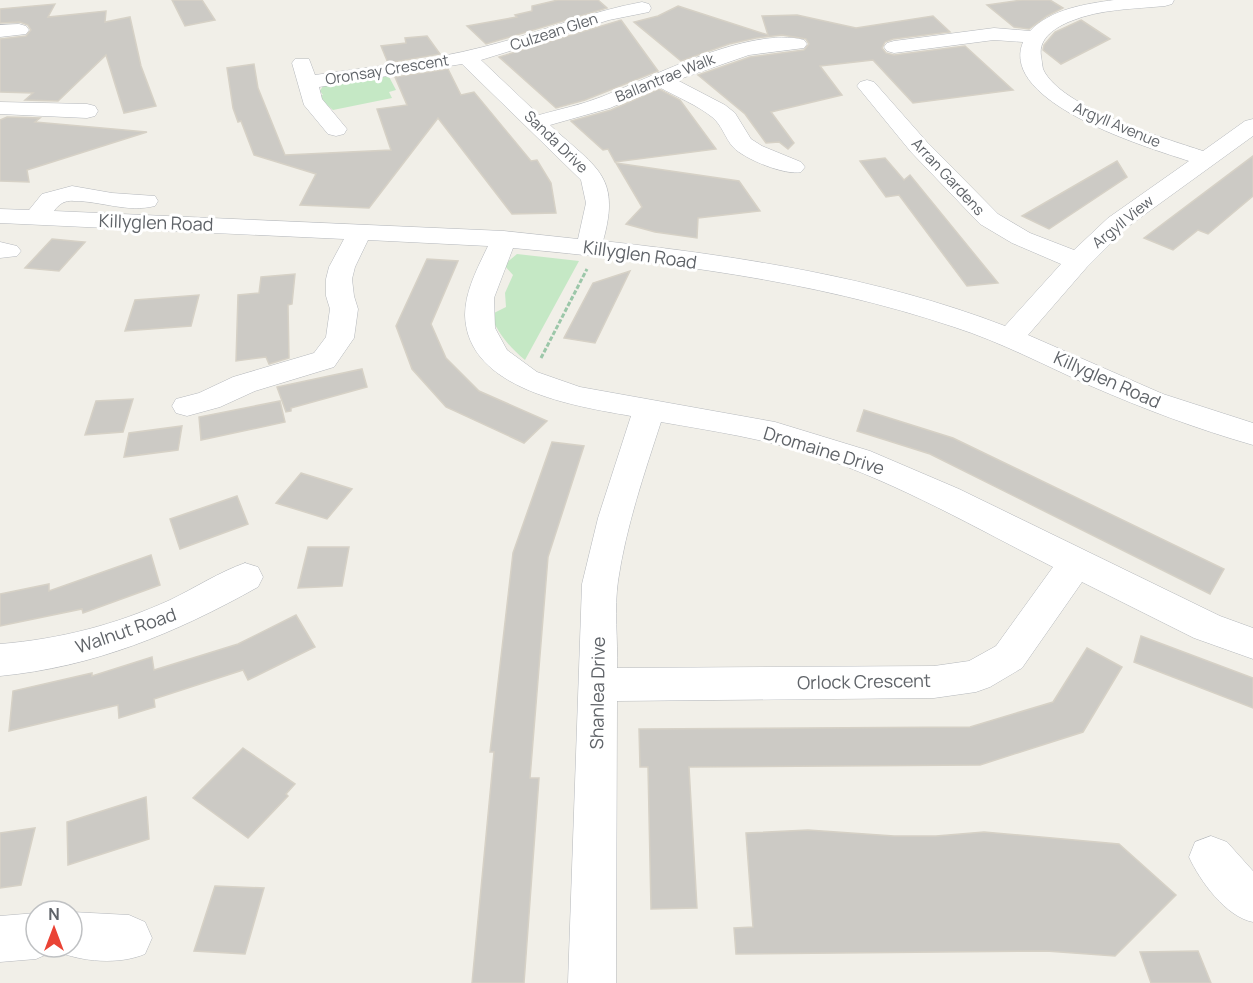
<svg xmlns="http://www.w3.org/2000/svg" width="1253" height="983" viewBox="0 0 1253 983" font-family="Manrope,sans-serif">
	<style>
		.green { fill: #c5e8c5 }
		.building { fill: #cccac5; stroke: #d6d1c6; stroke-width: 1.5 }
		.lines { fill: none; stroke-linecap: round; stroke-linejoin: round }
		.minor-casing { stroke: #b5b8bc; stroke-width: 1 }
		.path { stroke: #9cc7a9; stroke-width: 3; stroke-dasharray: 4.5 2; stroke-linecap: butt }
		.minor { fill: #fff; fill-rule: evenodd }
		.labels { text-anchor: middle; stroke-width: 6; stroke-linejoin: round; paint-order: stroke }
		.far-street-label { font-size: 15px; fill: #5f6368; stroke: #fff }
		.street-label { font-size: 18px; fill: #5f6368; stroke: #fff }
	</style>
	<rect width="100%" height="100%" fill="#f1efe8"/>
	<g class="green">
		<path d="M387,73L396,90L389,92L392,98L333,110L317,96L323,95L320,91L324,84Z"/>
		<path d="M517,254L579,261L525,360C509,347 499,334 490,315L506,307L505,293L513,275L504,265Z"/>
	</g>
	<g class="building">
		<path d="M172,0H202L215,20L185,26Z"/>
		<path d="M558,0H598L607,8L486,44L467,26L517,17L515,15L532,11V6Z"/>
		<path d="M1022,0H1050L1063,8L1047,16L1029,29L1014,27L987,5Z"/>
		<path d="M55,4L48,17L106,11L105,22L130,17L141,66L156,106L124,113L106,55L58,101L25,100L33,93L0,92V39L26,36L31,30L28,25L20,22L0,23V9Z"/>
		<path d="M678,6L768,35L762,16L797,15L856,28L933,16L950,32L893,39L885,42L882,48L886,53L894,55L965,46L1013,90L913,103L873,60L820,66L842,95L771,112L794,143L788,149L779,142L766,143L745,114L698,75L750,57L804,50L809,44L806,39L782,35L756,38L729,44L681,61L634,22L658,16Z"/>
		<path d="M621,20L658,71L585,100L556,108L499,57Z"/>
		<path d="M1081,20L1110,39L1061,64L1043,50L1044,45L1055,32Z"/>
		<path d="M427,36L440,54L388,63L381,46L406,43L405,38Z"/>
		<path d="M254,64L258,88L285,155L391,150L377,109L407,105L395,77L448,69L461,95L474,92L531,161L537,160L551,183L556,213L512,214L438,118L369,208L300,205L316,174L254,155L241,121L238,122L233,108L227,68Z"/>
		<path d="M659,89L680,100L716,149L615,162L608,149L603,150L571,121L611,110Z"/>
		<path d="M7,117L40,118L35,122L147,132L27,170L29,182L0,181V120Z"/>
		<path d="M1253,156V196L1208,234L1198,230L1173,250L1144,238Z"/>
		<path d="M885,158L904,180L910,175L998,283L967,286L899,195L886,197L860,161Z"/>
		<path d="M1117,161L1127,177L1049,229L1022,216Z"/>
		<path d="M616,163L739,181L760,211L698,218L697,238L655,232L626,224L642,207Z"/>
		<path d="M52,239L85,242L59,271L25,268Z"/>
		<path d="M427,259L458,261L431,324L446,358L479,391L547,421L524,443L446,407L412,369L396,326Z"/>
		<path d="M630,271L595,343L564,338L593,283Z"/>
		<path d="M295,274L292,304L288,305L289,358L269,364L266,357L236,361L238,295L259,293L261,277Z"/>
		<path d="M199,295L191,326L125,331L135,300Z"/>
		<path d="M362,369L367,387L291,408V411L286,412L277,387Z"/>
		<path d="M133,399L123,432L85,435L96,401Z"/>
		<path d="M280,401L285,422L201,440L199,417Z"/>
		<path d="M864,410L953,438L1224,569L1210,594L930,454L857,431Z"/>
		<path d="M182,426L178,450L124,457L129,433Z"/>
		<path d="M552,442L584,446L548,557L530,778H539L524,983H472L494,752H490L513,553Z"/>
		<path d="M301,473L327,481L352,489L327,519L276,503Z"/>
		<path d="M237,496L248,524L180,549L170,519Z"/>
		<path d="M308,547H349L342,586L298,588Z"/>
		<path d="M151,555L160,585L83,613L82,609L0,626V594L49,584V591Z"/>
		<path d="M296,615L315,647L248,680L243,670L154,699L155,707L119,718L118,705L9,731L13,691L92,673V676L152,657L154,670L238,644Z"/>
		<path d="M1141,636L1253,678V708L1134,662Z"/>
		<path d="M1087,648L1122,667L1083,732L980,765L689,767L697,908L651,909L648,767H640L639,729L970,727L1053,702Z"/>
		<path d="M243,748L295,784L286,794L288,796L248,838L193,798Z"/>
		<path d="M146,797L149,839L68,865L67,822Z"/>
		<path d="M35,828L21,885L0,888V833Z"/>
		<path d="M808,830L894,836H936L984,832L1119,844L1176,895L1115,956L1046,951L736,954L734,928L753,927L746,833Z"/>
		<path d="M215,886L264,888L245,954L194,951Z"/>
		<path d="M1198,951L1211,983H1151L1140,952Z"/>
	</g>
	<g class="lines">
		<g class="minor-casing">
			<g id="minor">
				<path d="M1114,0H1174L1172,4L1165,6C1134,9 1100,9 1071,21C1056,27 1038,38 1041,56C1042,60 1042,65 1043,69C1061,108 1164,138 1203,151L1245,121L1253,119V136L1126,228L1087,267L1028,335L1163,394L1253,423V445C1197,429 1144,409 1091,386C1046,366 1001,342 954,327C811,279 662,262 513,248L494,298L495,328L507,350L537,372L580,387L775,422L870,451L959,489L1220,616L1253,628V659L1194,638L1082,582L1022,668L990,687L976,692L934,698L617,701L616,983H568L582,584L598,518L631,416C575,406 467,390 465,315C465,291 478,267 488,246L368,240L355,267L352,279L354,296L358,309L354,338L334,367L255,391L220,407L187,416L176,413L172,406L176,399L199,393L233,377L314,353L326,337L330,309L326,296V279L329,267L344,239L0,223V209L29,210L42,194L72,186L112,193L155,196L158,201L155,206C127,213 101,201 74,201C65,200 59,204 54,211L504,231L578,239L586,203L581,180L462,64L319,87L322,99L347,129L344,134L336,136L328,134L304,105L292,63L295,59H309L315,75C371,67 428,61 483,47C537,34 587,12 642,2L649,4L651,8L649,12L609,20L481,60L539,115C560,109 581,105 601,97C653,77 749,26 804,40L807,44L804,48L749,55L677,80L725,105L735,113L751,139L762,146L801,162L805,167L801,172C786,176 744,159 733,147C725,138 722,125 712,117C697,105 677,97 659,87L610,108L550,125C594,167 622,174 603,241C738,256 878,277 1005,326L1061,264L1012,243L980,224L911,152L857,86L860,82L867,80L874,82L927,142L998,214L1030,233L1074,250L1108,218L1189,161C1149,148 998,103 1023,42L994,40L894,53L887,51L884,47L887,43L894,41L994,28L1030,31C1051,9 1085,4 1114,0ZM661,422C713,431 766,439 817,456C900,484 976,528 1053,567L996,646L969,661L934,666L617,668C618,640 614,609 618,581C626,527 644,474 661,422Z"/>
				<path d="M19,24L26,26L29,30L26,34L0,37V25Z"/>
				<path d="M0,102L87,104L95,106L98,111L95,116L87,118L0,114Z"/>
				<path d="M0,242L17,246L21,251L17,256L0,258Z"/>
				<path d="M245,563L258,567L263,577L258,587C176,633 94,667 0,676V644C60,639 115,625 170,600C195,588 219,572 245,563Z"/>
				<path d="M1211,836L1227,842L1253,871V922C1226,917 1200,881 1189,857L1195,842Z"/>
				<path d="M72,912L129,915L145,922L152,938L145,954C119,965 82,962 56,951L54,948L52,952L36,959L0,962V916L36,913V947H72Z"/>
			</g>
		</g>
		<path class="path" d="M541,358L587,269"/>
		<use href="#minor" class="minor"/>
	</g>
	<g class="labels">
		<g class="far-street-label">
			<text transform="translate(554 32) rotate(-18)" y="5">Culzean Glen</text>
			<text transform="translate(387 70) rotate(-9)" y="5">Oronsay Crescent</text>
			<text transform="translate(665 78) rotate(-22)" y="5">Ballantrae Walk</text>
			<text transform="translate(1117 125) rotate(23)" y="5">Argyll Avenue</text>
			<text transform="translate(556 142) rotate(44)" y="5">Sanda Drive</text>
			<text transform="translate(948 177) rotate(47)" y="5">Arran Gardens</text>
			<text transform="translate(1123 222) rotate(-39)" y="5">Argyll View</text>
		</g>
		<g class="street-label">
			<text transform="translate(156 223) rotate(2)" y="6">Killyglen Road</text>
			<text transform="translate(640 255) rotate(8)" y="6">Killyglen Road</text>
			<text transform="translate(1107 380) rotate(24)" y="6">Killyglen Road</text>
			<text transform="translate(824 451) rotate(17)" y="6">Dromaine Drive</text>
			<text transform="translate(126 631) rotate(-19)" y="6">Walnut Road</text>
			<text transform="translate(864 682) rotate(-1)" y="6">Orlock Crescent</text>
			<text transform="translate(598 693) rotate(-89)" y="6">Shanlea Drive</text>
		</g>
	</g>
	<g transform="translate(54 929)"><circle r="28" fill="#ffffff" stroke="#bfc1c3" stroke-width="1.5"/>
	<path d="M0-4.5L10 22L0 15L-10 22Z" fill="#ea4335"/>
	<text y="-9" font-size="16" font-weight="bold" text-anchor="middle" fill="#5f6368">N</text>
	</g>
</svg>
